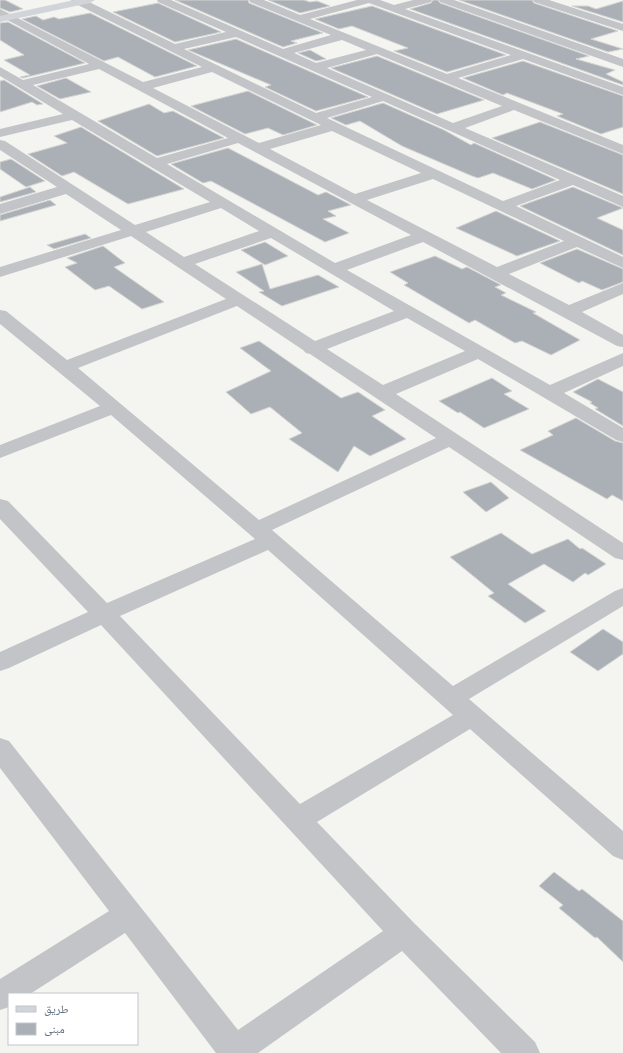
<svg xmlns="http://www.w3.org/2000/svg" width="623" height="1053" viewBox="0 0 623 1053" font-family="Lato,'Noto Naskh Arabic',sans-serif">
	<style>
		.building { fill: #aab0b6; stroke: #d5d5d3 }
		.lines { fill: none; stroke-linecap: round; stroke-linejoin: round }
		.street { fill: #c2c4c8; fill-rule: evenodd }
		.secondary { fill: #d1d5da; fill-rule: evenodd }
	</style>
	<rect width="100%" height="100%" fill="#f4f4f0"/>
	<g class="building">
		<path d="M0,0H5L23,9L10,12L0,8Z"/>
		<path d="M175,0H248L249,3L323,33L291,41L297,43L283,47Z"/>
		<path d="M268,0H304L310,2L317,1L330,6L300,13Z"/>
		<path d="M433,0H438L440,3L589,56L576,59L615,70L606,74L623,82V85L410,9L431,3Z"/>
		<path d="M459,0H532L534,3L618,31L591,39L623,49L608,52Z"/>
		<path d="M623,1V22L572,6H588L596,9Z"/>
		<path d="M158,3L221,32L175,42L113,12Z"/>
		<path d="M372,6L506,55L447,72L394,51L408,48L352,26L339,29L315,19Z"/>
		<path d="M90,13L197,66L155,77L118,57L104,61L22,19L36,16L43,20L54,17L59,19Z"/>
		<path d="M8,22L85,63L23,78L20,77L30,75L4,60L24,55L0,40V23Z"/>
		<path d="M236,39L368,97L316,111L265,87L271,85L188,50Z"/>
		<path d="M310,50L326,59L316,61L298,53Z"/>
		<path d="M377,56L484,100L437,114L331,68Z"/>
		<path d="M523,61L623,96V127L601,134L557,116L563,114L507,93L503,95L463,78Z"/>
		<path d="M66,78L91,92L60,99L37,86Z"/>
		<path d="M4,80L43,104L37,105L32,102L0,112V81Z"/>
		<path d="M248,91L317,125L283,135L268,128L245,134L191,106Z"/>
		<path d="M383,103L444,130L471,145L474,143L556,180L532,189L493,173L478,178L472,176L402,146L360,121L346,125L331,118Z"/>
		<path d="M149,104L164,113L173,111L224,138L157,156L98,121Z"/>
		<path d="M540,122L623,155V194L492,138Z"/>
		<path d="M81,127L184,189L128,204L74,172L62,176L28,154L67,143L54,136Z"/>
		<path d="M228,148L318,195L326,192L351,205L328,211L336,216L323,219L349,233L325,242L211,181L203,183L171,164Z"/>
		<path d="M11,159L45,181L26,187L0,169V162Z"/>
		<path d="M30,187L36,192L0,202V197Z"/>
		<path d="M573,187L623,208L597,218L623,230V255L520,206Z"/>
		<path d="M50,200L56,205L0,221V215Z"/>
		<path d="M496,211L560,241L517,256L456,228Z"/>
		<path d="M85,234L91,238L54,249L47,245Z"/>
		<path d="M265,242L288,256L265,265L241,250Z"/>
		<path d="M103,246L125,263L114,267L164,302L142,309L109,286L95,290L65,267L77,263L67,258Z"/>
		<path d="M577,249L623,269V282L602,290L582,281L579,283L540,263Z"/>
		<path d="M435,256L462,269L467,267L501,285L495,287L506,293L501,295L536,312L533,313L580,340L551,355L522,341L515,343L475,320L469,323L404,285L408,283L390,272Z"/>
		<path d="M262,264L270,289L318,275L339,287L282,306L259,292L264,291L236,272Z"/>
		<path d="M259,341L341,398L358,392L385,410L372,416L406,439L370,456L354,446L338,472L289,439L302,433L270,407L251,414L226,392L271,371L240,348Z"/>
		<path d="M492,378L512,391L504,394L529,409L484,428L460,412L458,413L439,401Z"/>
		<path d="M598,379L623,392V426L595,409L598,408L590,403L592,402L573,392Z"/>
		<path d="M576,418L615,441L623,443V501L612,495L607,499L520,450L553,435L548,431Z"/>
		<path d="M491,482L509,498L486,512L463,492Z"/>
		<path d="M501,533L532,554L568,539L580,549L582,548L606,564L588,575L585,573L573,582L544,564L508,584L546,611L525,623L488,596L494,593L450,557Z"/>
		<path d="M603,629L623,642V654L598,671L570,652Z"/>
		<path d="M554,872L579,891L582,889L623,921V962L597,937L595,938L559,908L563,905L539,886Z"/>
	</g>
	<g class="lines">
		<g class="street">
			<path d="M71,0H85L175,44L226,32L158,2L157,0H171L283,49L331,35L250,2L249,0H264L300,15L357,0H380L394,5L413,0H432L431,2L405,9L623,87V95L523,59L458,78L623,145V154L514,110L465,128L623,196V207L573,185L516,206L623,257V268L577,247L509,274L569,305L623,283V294L582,312L623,335V347L617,346L423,242L347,270L550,385L623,353V366L564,393L623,428V442L616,440L478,359L396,394L623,543V560L615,558L449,447L272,530L453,686L615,591L623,588V606L469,699L623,831V860L613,856L470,729L317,822L415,924L535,1042L540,1053H501L402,951L258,1053H216L125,933L30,994H9V1007L0,1010V979L109,911L0,768V738L9,741L238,1030L383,931L101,625L9,668L0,671V652L88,612L0,519V499L8,501L107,603L255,539L111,415L0,458V445L100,406L0,324V310L6,311L67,360L226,299L131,236L0,277V267L121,230L66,194L0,214V204L57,187L0,150V140L5,141L135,225L210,202L72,120L0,137V129L63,114L0,76V67L23,80L89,64L0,16V9L143,82L202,67L72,2ZM369,3L511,55L447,74L310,19ZM236,37L372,97L316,113L184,49ZM342,40L366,50L316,63L294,53ZM377,54L502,106L453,123L327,68ZM99,69L228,138L157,158L33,85ZM212,72L321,125L259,143L153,88ZM383,101L560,180L503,201L327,118ZM332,131L421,173L355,194L270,149ZM238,143L411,235L335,263L167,164ZM433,179L564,241L497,267L367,200ZM221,208L259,231L184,257L146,232ZM271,238L394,311L315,341L195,264ZM237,306L303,350L306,353L310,354L436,438L259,520L78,368ZM407,318L465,351L383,385L327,349ZM268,550L453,715L300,804L120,616Z"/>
			<path d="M439,0H454L623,59V67L440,2Z"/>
			<path d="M533,0H549L623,24V31L534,2Z"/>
		</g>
		<path class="secondary" d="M74,0H95L90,3L0,22V16Z"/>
	</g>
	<rect x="8" y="993" width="130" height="52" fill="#ffffff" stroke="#c1c6cc"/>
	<rect x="16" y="1006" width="20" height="6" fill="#d1d5da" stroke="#c1c6cc"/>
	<text x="44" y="1013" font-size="12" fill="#647180">طريق</text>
	<rect x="16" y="1023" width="20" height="12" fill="#aab0b6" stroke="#c1c6cc"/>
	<text x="44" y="1033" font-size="12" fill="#647180">مبنى</text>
</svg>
